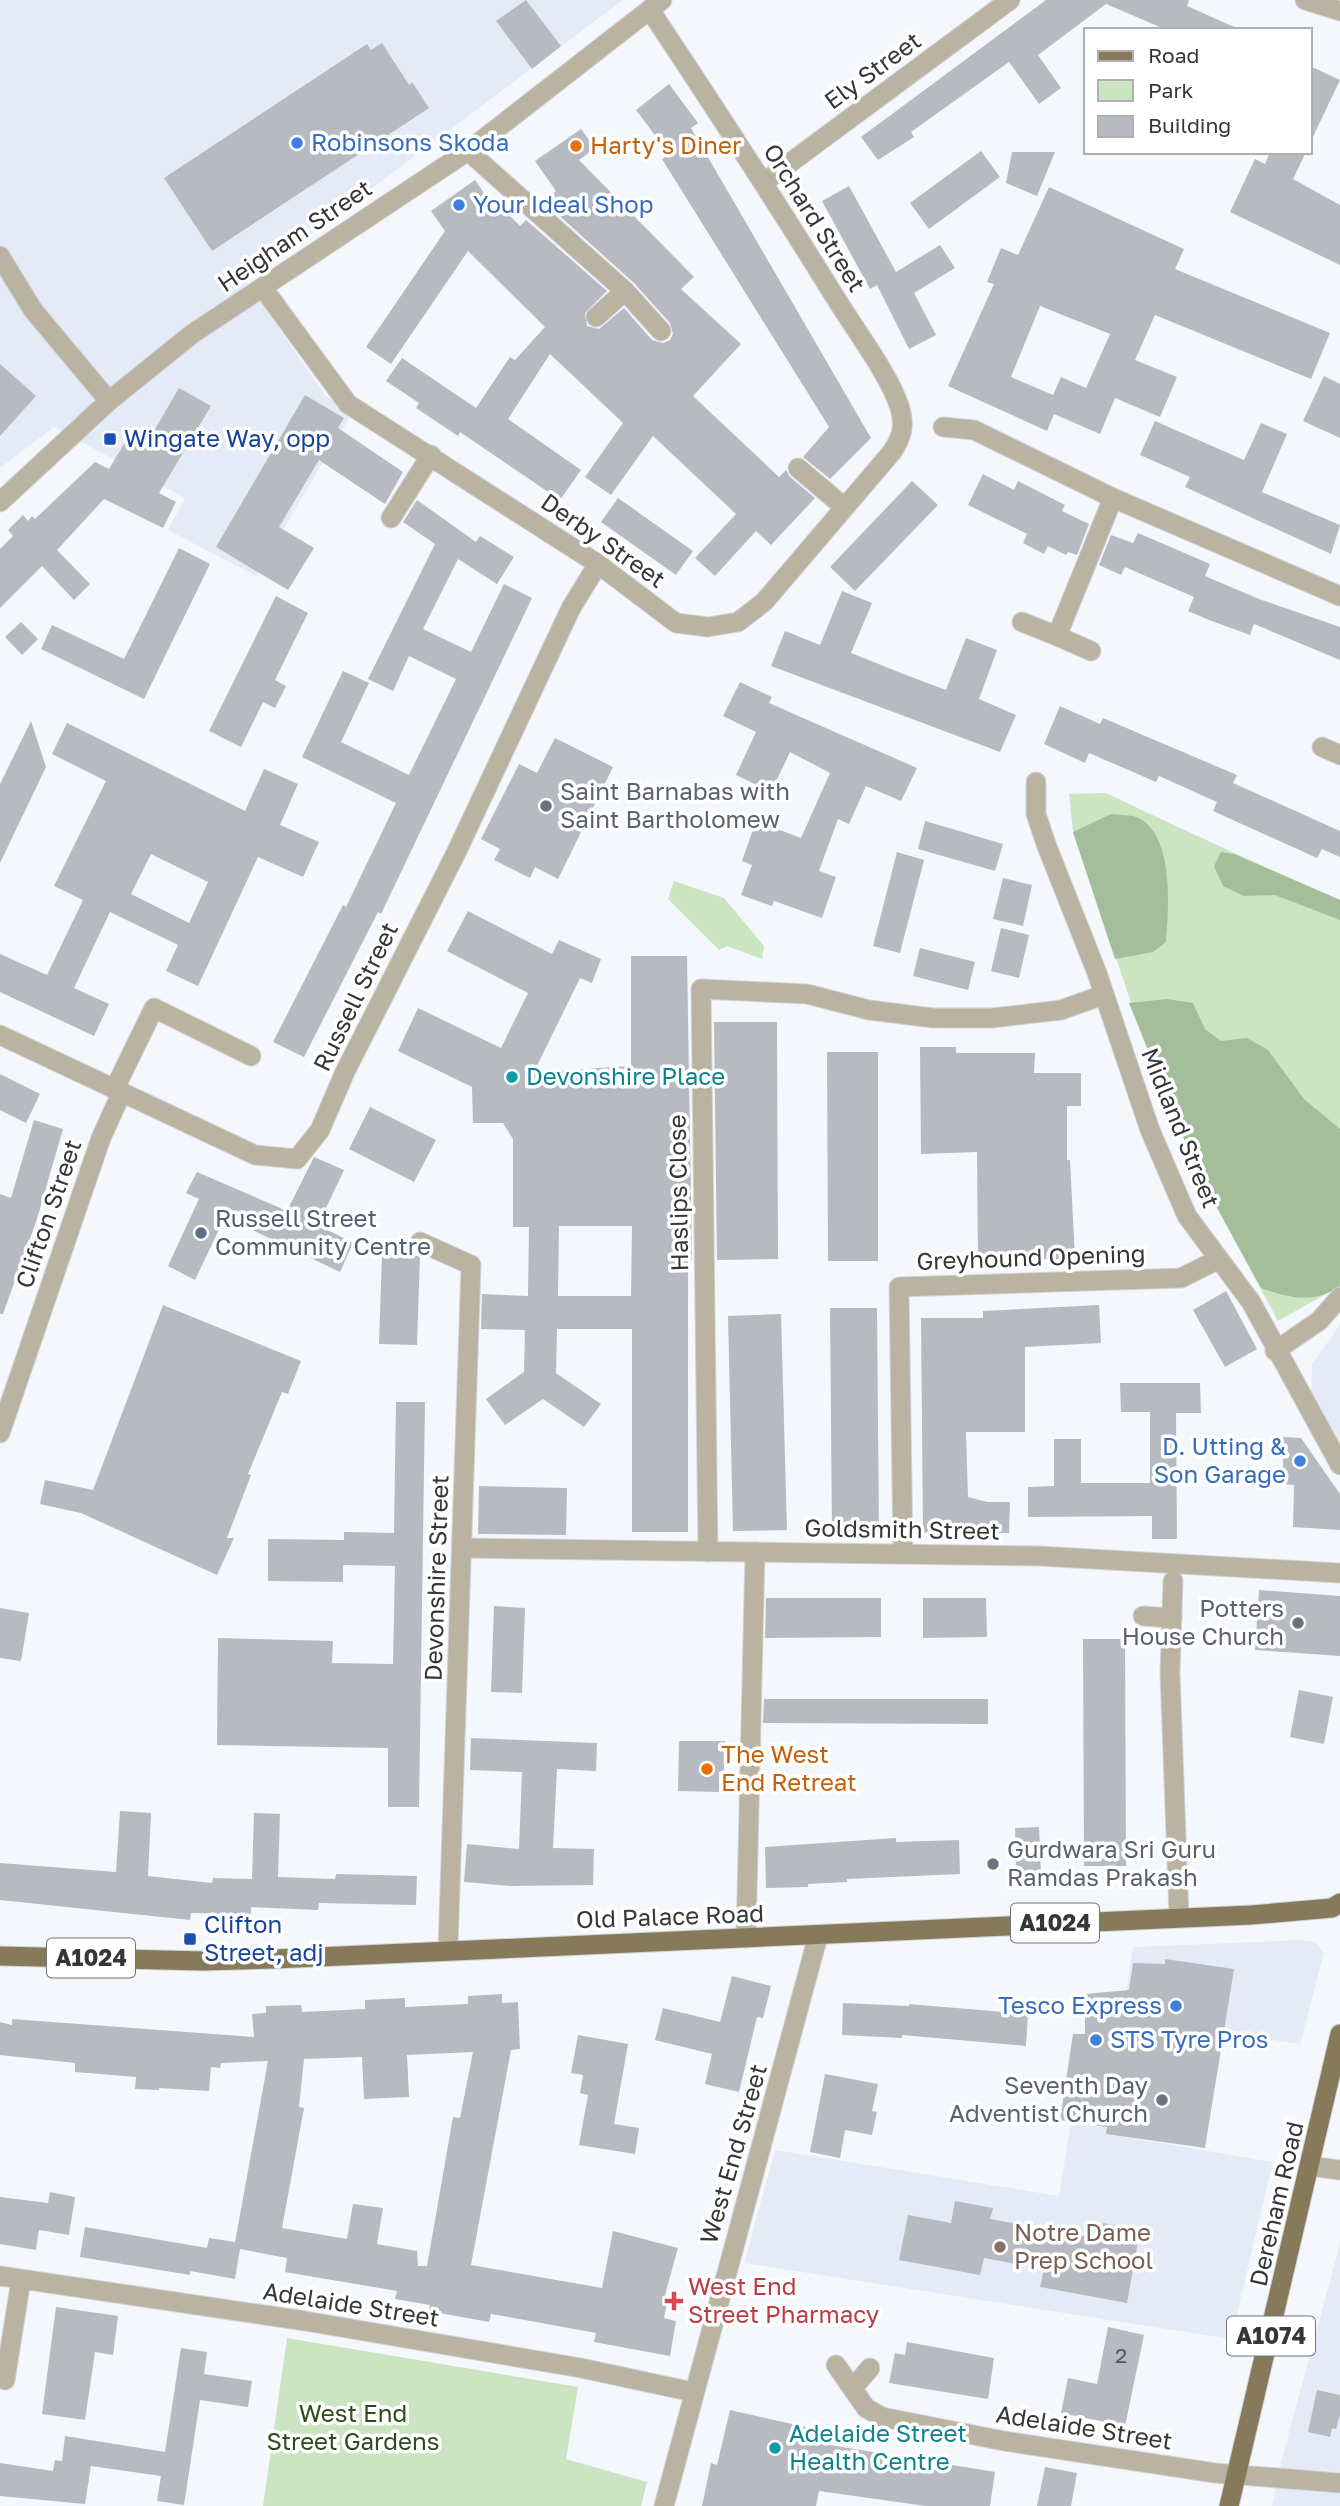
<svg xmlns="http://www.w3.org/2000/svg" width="1340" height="2506" viewBox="0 0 1340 2506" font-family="'Golos Text',sans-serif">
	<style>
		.built { fill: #e4ebf7 }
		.green { fill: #cbe4c1 }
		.forest { fill: #a4bd9a }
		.building { fill: #b7bac0; fill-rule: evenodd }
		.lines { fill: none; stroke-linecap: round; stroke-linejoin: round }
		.minor-casing { stroke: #d1d5da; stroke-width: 21 }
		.tertiary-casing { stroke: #d1d5da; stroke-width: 21 }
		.primary-casing { stroke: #d1d5da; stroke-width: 21 }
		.minor { stroke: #bab3a2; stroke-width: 19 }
		.tertiary { stroke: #bab3a2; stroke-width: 19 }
		.primary { stroke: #867a5b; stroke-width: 19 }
		.shop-dot { fill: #3f7fe0; stroke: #fff; stroke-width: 2.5 }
		.food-dot { fill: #e8710a; stroke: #fff; stroke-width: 2.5 }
		.transit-dot { fill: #1a4fb4; stroke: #fff; stroke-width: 2.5 }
		.worship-dot { fill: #6b7280; stroke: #fff; stroke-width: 2.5 }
		.culture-dot { fill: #0f9aa8; stroke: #fff; stroke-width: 2.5 }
		.service-dot { fill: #5c6f8a; stroke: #fff; stroke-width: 2.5 }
		.education-dot { fill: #8d6e63; stroke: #fff; stroke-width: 2.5 }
		.health-dot { fill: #e0444e; stroke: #fff; stroke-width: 2.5 }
		.labels { text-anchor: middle; stroke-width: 7; stroke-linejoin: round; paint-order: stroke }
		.number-label { font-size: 21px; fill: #55575a }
		.shield { fill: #fff; stroke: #717274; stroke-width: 2 }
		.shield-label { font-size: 23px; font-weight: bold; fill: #343638 }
		.street-label { font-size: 24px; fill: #343638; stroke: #fff }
		.shop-label { font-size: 24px; fill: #366cbe; stroke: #fff; text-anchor: start }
		.food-label { font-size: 24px; fill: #c56008; stroke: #fff; text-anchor: start }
		.transit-label { font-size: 24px; fill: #164399; stroke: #fff; text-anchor: start }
		.worship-label { font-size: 24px; fill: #5b616d; stroke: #fff; text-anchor: start }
		.culture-label { font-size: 24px; fill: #0d838f; stroke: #fff; text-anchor: start }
		.service-label { font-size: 24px; fill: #4e5e75; stroke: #fff; text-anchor: start }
		.education-label { font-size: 24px; fill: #785e54; stroke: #fff; text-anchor: start }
		.health-label { font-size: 24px; fill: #be3a42; stroke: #fff; text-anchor: start }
		.park-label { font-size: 24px; fill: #2c4c1b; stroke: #fff }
	</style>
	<rect width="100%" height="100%" fill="#f4f8fd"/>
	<g class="built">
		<path d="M0,0H623L306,238L245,279L325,395L351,415L256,576L168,530L185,498L54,427L0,468Z"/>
		<path d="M1340,1325V1462L1311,1395L1312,1364Z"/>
		<path d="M1301,1940L1315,1942L1324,1953L1300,2044L1122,2018L1133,1947Z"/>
		<path d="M1071,2122L1107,2127L1106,2134L1273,2162L1231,2339L744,2263L775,2150L1059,2196Z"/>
		<path d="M1340,2244V2506H1272L1284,2451Z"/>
	</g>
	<g class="green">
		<path d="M1106,793C1184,830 1261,866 1340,900V1286L1278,1321L1197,1171L1147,1049L1073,832L1069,794Z"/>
		<path d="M674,881L724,898L764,946L762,959L727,946L719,950L668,899Z"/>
		<path d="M287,2338L578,2387L566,2459L647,2482L641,2506H263Z"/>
	</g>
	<g class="forest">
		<path d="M1111,814C1118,815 1127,815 1133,816C1175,828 1169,909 1166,942L1153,952L1115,959L1073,832Z"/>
		<path d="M1221,852L1234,854L1340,900V920L1275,895L1244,896L1223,886L1214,866Z"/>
		<path d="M1167,999L1193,1003L1205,1029L1221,1041L1247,1038L1268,1050L1304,1099L1340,1129V1286C1316,1304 1288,1298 1261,1288L1197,1171L1129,1003Z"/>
	</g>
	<g class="building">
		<path d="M526,0L561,46L532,69L496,21Z"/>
		<path d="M1046,0H1189L1187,6L1241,30H1167L1106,4L1038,55L1061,88L1039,104L1009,62L911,132L914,137L878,160L861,137Z"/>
		<path d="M382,43L409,85L412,82L429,108L212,251L164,178L367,44L371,50Z"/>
		<path d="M1310,66L1340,80L1310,143Z"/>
		<path d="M669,84L698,123L691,128L871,438L830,479L803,457L829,427L662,159L670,155L636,110Z"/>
		<path d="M581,129L595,148L579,160L694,277L681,289L741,344L693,396L779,477L786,470L790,477L815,498L771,545L756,531L715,576L695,558L736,514L653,436L611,495L585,477L623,423L550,354L508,419L581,470L560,500L460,432L458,436L416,408L419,403L386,381L402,358L476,408L510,357L515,360L545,327L468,251L391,364L366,347L445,231L431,211L475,180L498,214L503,209L520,226L526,220L607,291L585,313L587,326L599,329L624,308L652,340L663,343L670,340L673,334L670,323L634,283L544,202L556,191L535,161Z"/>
		<path d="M981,151L1000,177L929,229L910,203Z"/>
		<path d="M1012,152H1055L1037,196L1006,183Z"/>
		<path d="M1270,152H1306L1293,179L1340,205V265L1230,212L1255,159L1265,164Z"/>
		<path d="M849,186L896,272L940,245L955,268L914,293L936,335L909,349L877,285L870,289L822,201Z"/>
		<path d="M1049,187L1184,249L1175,269L1330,333L1311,379L1155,315L1135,360L1177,377L1160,417L1115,398L1100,434L1054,414L1047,431L948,386L994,284L987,282L1001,248L1018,255ZM1040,306L1110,334L1086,388L1061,377L1053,395L1011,377Z"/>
		<path d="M0,364L36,396L0,436Z"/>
		<path d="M1324,376L1340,384V438L1303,421Z"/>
		<path d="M179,388L211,406L159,493L176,502L163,528L104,499L57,550L90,584L74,600L42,566L0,608V549L13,536L8,530L23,515L28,521L32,516L35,519L95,462L109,469L135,426L151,436Z"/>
		<path d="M305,395L344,418L338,428L403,472L385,504L319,460L279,527L314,548L288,590L216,547Z"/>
		<path d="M1155,421L1244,460L1261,423L1287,434L1262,492L1340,525L1331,554L1185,487L1190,477L1140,455Z"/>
		<path d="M983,474L1014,490L1018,481L1065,505L1062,511L1089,524L1077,555L1068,552L1066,555L1048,546L1044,554L1023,543L1027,534L968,505Z"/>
		<path d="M912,481L938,505L855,591L830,567Z"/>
		<path d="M618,498L693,551L676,575L601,522Z"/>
		<path d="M417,500L476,542L480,536L514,557L497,584L458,559L423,629L471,652L504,584L532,598L381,914L378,912L304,1057L273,1042L343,905L346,907L396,803L302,757L343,671L369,683L341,742L409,775L456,679L409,656L393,691L368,679L435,544L403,522Z"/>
		<path d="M1138,533L1210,564L1205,576L1259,599L1340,627V660L1254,624L1250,635L1209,620L1188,611L1194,597L1125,567L1121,575L1099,565L1111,535L1133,543Z"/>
		<path d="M179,548L210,564L144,699L41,649L52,625L124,659Z"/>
		<path d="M842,591L872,603L851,653L906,675L946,690L966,638L997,650L979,699L1016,715L1000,752L771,666L785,631L820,645Z"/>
		<path d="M276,596L308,613L275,680L286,686L275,708L263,702L241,747L209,731Z"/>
		<path d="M21,622L38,639L22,655L5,637Z"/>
		<path d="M740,682L772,697L769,703L917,768L901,801L866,786L849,824L838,819L819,871L836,877L822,918L774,901L772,906L741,895L752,865L742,861L756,821L801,838L830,773L790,752L771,792L736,775L756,732L723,716Z"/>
		<path d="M1060,706L1100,724L1103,718L1237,775L1233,783L1340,831V857L1322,849L1317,858L1213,811L1217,802L1159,776L1156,782L1089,753L1085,763L1044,744Z"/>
		<path d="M31,721L46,767L0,863V784Z"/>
		<path d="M67,723L245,811L264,769L298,784L280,825L319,842L303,877L258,857L198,986L166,971L178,945L110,912L74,988L109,1004L94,1036L0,992V954L47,975L83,900L54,886L106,781L52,754ZM151,854L208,882L189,923L131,894Z"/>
		<path d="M555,738L613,767L558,879L535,867L530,878L494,860L500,849L481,839L519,764L537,773Z"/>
		<path d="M925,821L1003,844L995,871L918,849Z"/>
		<path d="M897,852L924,860L900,953L873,946Z"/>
		<path d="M1003,878L1032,885L1023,926L993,919Z"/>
		<path d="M468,911L552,954L559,940L601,959L592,983L580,978L534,1072L631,1066V956H687L692,1260H688V1532H632V1329H557L556,1373L601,1404L584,1427L543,1399L505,1425L486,1399L524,1372L525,1330L481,1329L482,1294L528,1296L529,1227H513V1139L503,1123H473L472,1087L398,1051L418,1008L501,1048L528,993L447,951ZM559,1226H632L631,1296H558Z"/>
		<path d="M1001,928L1029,935L1019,978L991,971Z"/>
		<path d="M920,948L975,962L968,990L913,976Z"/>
		<path d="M714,1022H777L778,1259L717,1260Z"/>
		<path d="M920,1047H956V1053H1035L1034,1073H1081V1106H1067V1160H1070L1075,1259L978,1260L977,1152L921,1154Z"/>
		<path d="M827,1052H878V1261H828Z"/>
		<path d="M0,1074L40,1094L26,1123L0,1110Z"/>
		<path d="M370,1107L436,1140L414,1182L349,1149Z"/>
		<path d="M34,1120L63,1129L37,1219L3,1314H0V1194L11,1198Z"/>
		<path d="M314,1157L344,1170L318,1225L353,1243L340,1272L225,1217L195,1280L168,1266L199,1199L186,1193L197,1172L287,1211Z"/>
		<path d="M382,1255L420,1256L417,1345L379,1344Z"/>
		<path d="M1226,1291L1257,1349L1225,1367L1193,1310Z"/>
		<path d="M163,1305L301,1361L288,1394L282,1392L248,1474L251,1475L227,1538H234L217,1575L81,1513L40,1504L45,1480L93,1490Z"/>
		<path d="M1099,1305L1101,1343L1025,1347V1432H966L968,1497L987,1502H1010L1009,1533H923L921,1318H983V1311Z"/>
		<path d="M830,1308H877L879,1534H832Z"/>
		<path d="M781,1314L787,1530L733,1531L728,1316Z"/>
		<path d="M1120,1383H1200L1201,1413H1176L1177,1539H1152V1516L1028,1517V1487L1054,1486V1439H1081V1483H1150V1412H1121Z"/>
		<path d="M396,1402H425L419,1807H388V1748L217,1745L218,1638L333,1641L332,1663L393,1664L395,1566L343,1565V1582L268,1581V1539L344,1540V1532L394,1533Z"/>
		<path d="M1283,1437L1301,1438L1340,1494V1530L1293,1527L1294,1485L1283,1484Z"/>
		<path d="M479,1486L567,1488L566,1535L478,1534Z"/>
		<path d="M1259,1590L1340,1596V1656L1255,1650Z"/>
		<path d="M766,1598H881V1637L765,1638Z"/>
		<path d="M923,1598H986L987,1637L923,1638Z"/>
		<path d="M494,1606L525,1608L522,1693L491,1692Z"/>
		<path d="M0,1608L29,1613L21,1661L0,1658Z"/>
		<path d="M1083,1639H1125L1126,1866H1084Z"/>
		<path d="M1299,1690L1333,1697L1324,1744L1290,1737Z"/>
		<path d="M764,1699H988V1724L763,1723Z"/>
		<path d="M471,1738L597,1743L596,1771L557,1769L553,1848L594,1849L593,1885L510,1886L464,1882L467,1844L519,1849L522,1772L470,1770Z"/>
		<path d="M679,1741H725L724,1772H719V1792L678,1791Z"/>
		<path d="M120,1811L151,1813L148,1876L212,1883L213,1878L252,1879L254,1813L280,1814L278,1877L335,1879L336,1874L417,1876L416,1905L319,1903L318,1910L251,1907V1914L191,1913L190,1920L0,1900V1863L116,1872Z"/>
		<path d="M1039,1827L1041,1874L1016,1875L1015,1828Z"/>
		<path d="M896,1838V1842L959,1840L960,1874L847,1879V1882L808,1884V1887L766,1888L765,1847Z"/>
		<path d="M1165,1959L1234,1969L1205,2148L1106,2134L1107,2127L1060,2120L1073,2034H1085V1994L1129,1990L1133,1963L1165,1964Z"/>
		<path d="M732,1976L771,1986L763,2018L757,2017L739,2092L705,2084L712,2054L655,2040L663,2008L720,2022Z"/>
		<path d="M502,1994V2003L518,2002L520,2049L511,2050L471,2265L602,2288L613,2231L678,2248L663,2302H667L664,2318L676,2321L670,2356L594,2342L596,2333L525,2320L491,2314L489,2322L429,2311L430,2305L395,2299L397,2291L285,2272L287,2258L240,2249L235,2279L190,2271V2275L80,2257L85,2227L207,2248L209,2238L235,2242L268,2061L221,2063L220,2068L211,2067L209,2091L159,2088V2090L135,2089L136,2077L75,2072V2063L0,2055V2022L12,2025V2019L254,2037L252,2014L266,2013V2006L301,2005L302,2012L365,2009V2000L405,1998V2007L468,2004V1996ZM473,2052L460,2118L453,2117L427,2266H418L417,2251L377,2244L383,2208L353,2204L347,2239L282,2228L304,2108L299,2107L304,2059L362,2057L364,2099L409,2097L407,2055Z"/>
		<path d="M843,2003L909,2006V2004L1028,2014L1026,2046L902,2035V2038L842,2035Z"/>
		<path d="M578,2035L628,2044L614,2124L639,2128L635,2154L579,2145L588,2095L580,2093L583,2075L571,2073Z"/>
		<path d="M825,2074L878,2084L872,2111L877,2112L872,2135L845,2130L840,2158L810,2152Z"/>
		<path d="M50,2192L75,2197L69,2235L39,2230L36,2250L0,2244V2197L48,2203Z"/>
		<path d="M955,2201L993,2208L990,2219L1101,2239L1103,2223L1140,2230L1127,2303L1040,2287L1044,2269L984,2258L980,2275L899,2260L908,2215L951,2223Z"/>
		<path d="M56,2307L118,2316L113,2355L95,2352L85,2420L42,2414Z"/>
		<path d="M1108,2327L1144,2335L1125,2426L1061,2413L1068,2378L1097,2384Z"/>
		<path d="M907,2342L994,2358L988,2399L889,2383L895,2353L905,2355Z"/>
		<path d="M181,2348L207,2352L204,2374L252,2381L248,2407L200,2400L184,2505L157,2501L161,2476L91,2466L85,2504L0,2496V2463L53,2471L55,2460L62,2461L65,2436L165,2452Z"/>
		<path d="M1317,2390L1340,2395V2415L1336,2429L1332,2428L1330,2437L1308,2432Z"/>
		<path d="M730,2410L832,2433L830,2445L995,2472L990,2506H926L819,2491L816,2506H702L711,2463L717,2465Z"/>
		<path d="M1045,2467L1077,2473L1071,2506H1037Z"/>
	</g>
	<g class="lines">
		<g class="minor-casing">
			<g id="minor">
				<path d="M1305,0L1340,11"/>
				<path d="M468,151L625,291L661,331"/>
				<path d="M764,182L1010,0"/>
				<path d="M0,256L33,310L109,401"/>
				<path d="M263,288L348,404L598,564L676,623L708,627L738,622L764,602L892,452C902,437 905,426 900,408C889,374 854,328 835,297C775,200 713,105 650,10"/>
				<path d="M596,317L625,291"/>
				<path d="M943,427L974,430L1113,498L1340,596"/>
				<path d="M798,468L844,507"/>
				<path d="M391,518L431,455"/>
				<path d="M1022,622L1057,636L1113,498"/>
				<path d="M1057,636L1091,651"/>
				<path d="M1322,747L1340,755"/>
				<path d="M1036,782V814L1046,844L1097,973L1150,1130L1187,1216L1251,1302L1340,1465"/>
				<path d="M0,1035L255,1155L297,1159L320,1130L345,1072L456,853L571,608L598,564"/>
				<path d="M115,1088L154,1008L251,1056"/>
				<path d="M420,1242L471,1265L448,1948"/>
				<path d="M1275,1351L1319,1321L1340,1297"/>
				<path d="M0,1433L101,1138L122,1092"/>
				<path d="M463,1548L1039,1556L1340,1573"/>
				<path d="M708,1552L701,989L807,994L869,1010L933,1018H992L1061,1010L1103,995"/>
				<path d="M903,1553L899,1287L1181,1278L1217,1260"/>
				<path d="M1173,1581L1170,1673L1179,1916"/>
				<path d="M1143,1616L1172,1618"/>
				<path d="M746,1938L755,1552"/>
				<path d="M1310,2166L1340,2170"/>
				<path d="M0,2276L305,2321L581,2368L693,2392"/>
				<path d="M836,2365L866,2408L882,2417L1004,2441L1215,2473L1340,2483"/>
				<path d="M5,2380L21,2280"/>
				<path d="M853,2388L870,2368"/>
				<path d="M664,2506L818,1936"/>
			</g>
		</g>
		<g class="tertiary-casing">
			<path id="tertiary" d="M0,502L109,401L192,334L468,151L662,0"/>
		</g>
		<g class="primary-casing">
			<g id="primary">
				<path d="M0,1956L203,1961L274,1959L1251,1915L1332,1908L1340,1903"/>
				<path d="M1229,2506L1340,2034"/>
			</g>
		</g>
		<use href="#minor" class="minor"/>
		<use href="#tertiary" class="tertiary"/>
		<use href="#primary" class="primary"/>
	</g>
	<g class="shop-dot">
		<circle cx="297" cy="143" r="7"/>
		<circle cx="459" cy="205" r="7"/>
		<circle cx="1300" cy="1461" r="7"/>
		<circle cx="1176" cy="2006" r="7"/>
		<circle cx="1096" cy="2040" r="7"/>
	</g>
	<g class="food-dot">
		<circle cx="576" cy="146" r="7"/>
		<circle cx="707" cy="1769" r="7"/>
	</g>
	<g class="transit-dot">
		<rect x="103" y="432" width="14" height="14" rx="3.5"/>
		<rect x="183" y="1932" width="14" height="14" rx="3.5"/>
	</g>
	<g class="worship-dot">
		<circle cx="546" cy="806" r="7"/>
		<circle cx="1298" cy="1623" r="7"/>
		<circle cx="993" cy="1864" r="7"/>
		<circle cx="1162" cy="2100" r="7"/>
	</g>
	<g class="culture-dot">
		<circle cx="512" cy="1077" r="7"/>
		<circle cx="775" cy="2448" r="7"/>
	</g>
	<circle class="service-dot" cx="201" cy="1233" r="7"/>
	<circle class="education-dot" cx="1000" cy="2247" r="7"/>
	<path class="health-dot" d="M670.5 2290.5h7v7h7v7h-7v7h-7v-7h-7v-7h7z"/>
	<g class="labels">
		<g class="number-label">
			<text x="1121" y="2363">2</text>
		</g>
		<g class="shield">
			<rect x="1011" y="1903.5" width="88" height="39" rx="5"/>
			<rect x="47" y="1938.5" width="88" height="39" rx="5"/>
			<rect x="1227" y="2316.5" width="88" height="39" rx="5"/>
		</g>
		<g class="shield-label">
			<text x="1055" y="1931">A1024</text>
			<text x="91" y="1966">A1024</text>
			<text x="1271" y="2344">A1074</text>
		</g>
		<g class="street-label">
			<text transform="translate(873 71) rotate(-36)" y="8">Ely Street</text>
			<text transform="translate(814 218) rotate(58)" y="8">Orchard Street</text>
			<text transform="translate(295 236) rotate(-34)" y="8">Heigham Street</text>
			<text transform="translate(603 541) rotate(35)" y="8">Derby Street</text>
			<text transform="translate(356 997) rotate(-64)" y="8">Russell Street</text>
			<text transform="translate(1180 1128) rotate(68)" y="8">Midland Street</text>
			<text transform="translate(679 1193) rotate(-91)" y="8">Haslips Close</text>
			<text transform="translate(49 1214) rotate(-71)" y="8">Clifton Street</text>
			<text transform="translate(1031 1258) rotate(-2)" y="8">Greyhound Opening</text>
			<text transform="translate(902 1530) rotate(1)" y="8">Goldsmith Street</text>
			<text transform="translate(437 1578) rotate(-88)" y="8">Devonshire Street</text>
			<text transform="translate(670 1917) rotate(-2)" y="8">Old Palace Road</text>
			<text transform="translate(734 2154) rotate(-74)" y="8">West End Street</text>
			<text transform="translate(1277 2204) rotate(-77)" y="8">Dereham Road</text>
			<text transform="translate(351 2305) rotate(9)" y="8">Adelaide Street</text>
			<text transform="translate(1084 2428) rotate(9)" y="8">Adelaide Street</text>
		</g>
		<g class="shop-label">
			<text x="311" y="151">Robinsons Skoda</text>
			<text x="473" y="213">Your Ideal Shop</text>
			<text x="1286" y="1455" text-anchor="end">D. Utting &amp;<tspan x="1286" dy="28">Son Garage</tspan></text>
			<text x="1162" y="2014" text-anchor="end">Tesco Express</text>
			<text x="1110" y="2048">STS Tyre Pros</text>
		</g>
		<g class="food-label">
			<text x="590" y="154">Harty's Diner</text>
			<text x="721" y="1763">The West<tspan x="721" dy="28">End Retreat</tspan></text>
		</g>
		<g class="transit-label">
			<text x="124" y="447">Wingate Way, opp</text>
			<text x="204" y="1933">Clifton<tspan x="204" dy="28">Street, adj</tspan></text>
		</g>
		<g class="worship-label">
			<text x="560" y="800">Saint Barnabas with<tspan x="560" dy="28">Saint Bartholomew</tspan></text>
			<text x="1284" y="1617" text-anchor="end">Potters<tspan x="1284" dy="28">House Church</tspan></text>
			<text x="1007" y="1858">Gurdwara Sri Guru<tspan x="1007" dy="28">Ramdas Prakash</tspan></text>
			<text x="1148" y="2094" text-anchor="end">Seventh Day<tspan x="1148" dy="28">Adventist Church</tspan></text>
		</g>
		<g class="culture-label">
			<text x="526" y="1085">Devonshire Place</text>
			<text x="789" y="2442">Adelaide Street<tspan x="789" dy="28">Health Centre</tspan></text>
		</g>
		<g class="service-label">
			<text x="215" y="1227">Russell Street<tspan x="215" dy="28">Community Centre</tspan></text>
		</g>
		<g class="education-label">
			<text x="1014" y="2241">Notre Dame<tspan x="1014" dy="28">Prep School</tspan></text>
		</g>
		<g class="health-label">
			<text x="688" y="2295">West End<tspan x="688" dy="28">Street Pharmacy</tspan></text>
		</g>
		<g class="park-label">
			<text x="353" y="2422">West End<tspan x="353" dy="28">Street Gardens</tspan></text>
		</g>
	</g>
	<rect x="1084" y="28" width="228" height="126" fill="#ffffff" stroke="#aeafaf" stroke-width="2"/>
	<rect x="1098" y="51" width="35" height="10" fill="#867a5b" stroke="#aeafaf" stroke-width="2"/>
	<text x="1148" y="63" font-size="21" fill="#343638">Road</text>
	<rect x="1098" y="80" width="35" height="21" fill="#cbe4c1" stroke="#aeafaf" stroke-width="2"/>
	<text x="1148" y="98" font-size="21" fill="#343638">Park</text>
	<rect x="1098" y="116" width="35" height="21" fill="#b7bac0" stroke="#aeafaf" stroke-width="2"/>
	<text x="1148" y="133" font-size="21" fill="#343638">Building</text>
</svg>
